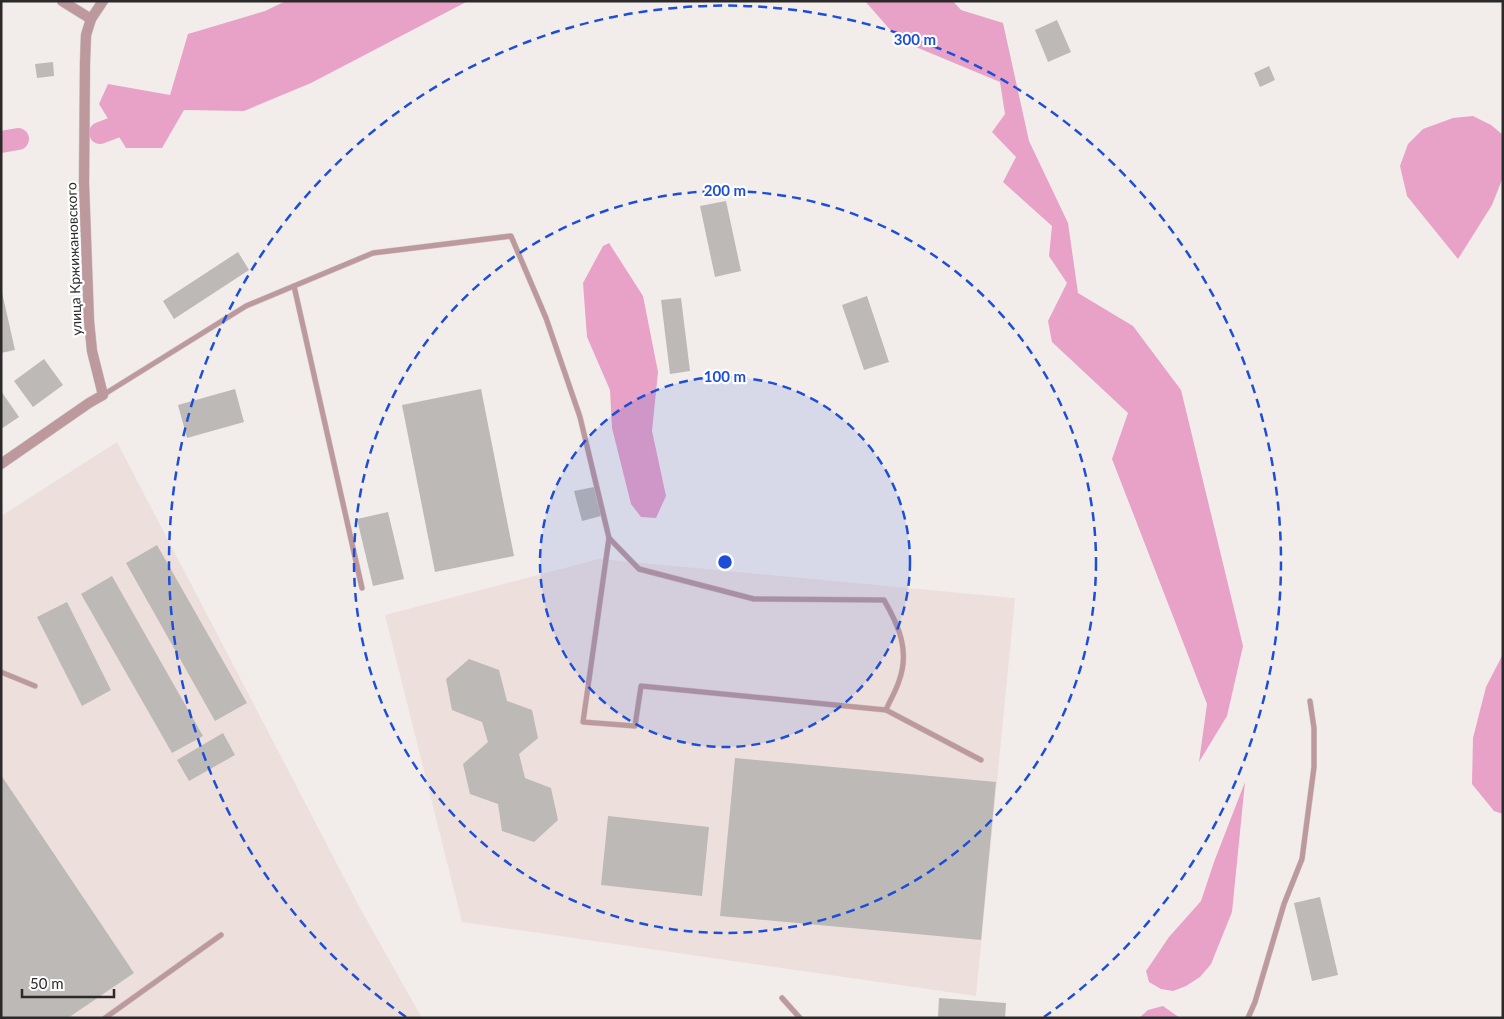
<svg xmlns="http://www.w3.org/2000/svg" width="1504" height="1019" viewBox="0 0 1504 1019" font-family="Lato,sans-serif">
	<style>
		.built { fill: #ede0dc }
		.water { fill: #e8a1c7 }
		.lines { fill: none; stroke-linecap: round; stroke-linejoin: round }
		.river { stroke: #e8a1c7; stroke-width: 22 }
		.building { fill: #bcb9b6 }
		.lane-casing { stroke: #cecac8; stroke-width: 6 }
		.street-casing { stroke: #cecac8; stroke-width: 11 }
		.lane { stroke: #bd999e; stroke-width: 5 }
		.street { stroke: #bd999e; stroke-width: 10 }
		.ring { fill: none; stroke: #1d4ed8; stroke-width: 2.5; stroke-dasharray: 9 6 }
		.labels { text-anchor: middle; stroke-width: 4.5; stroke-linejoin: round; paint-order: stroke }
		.street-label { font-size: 14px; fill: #2b2929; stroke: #fff }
		.centre { fill: #1d4ed8; stroke: #fff; stroke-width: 2.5 }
		.ring-label { font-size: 15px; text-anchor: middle; font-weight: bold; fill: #1d4ed8; stroke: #fff; stroke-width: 4.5; stroke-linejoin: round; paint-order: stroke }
	</style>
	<rect width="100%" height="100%" fill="#f2edeb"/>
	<g class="built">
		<path d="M117,442L360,908L422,1018H1V516Z"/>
		<path d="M599,559L1015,598L976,996L462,922L385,615Z"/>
	</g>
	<g class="water">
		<path d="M286,1H468L311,83L244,111L184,110L162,148H126L99,104L108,84L170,95L188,34L265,11Z"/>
		<path d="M865,1H953L961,10L1003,23L1029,141L1068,223L1078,293L1133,326L1181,390L1243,646L1227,716L1199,762L1207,704L1112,459L1128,413L1052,342L1048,321L1067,283L1049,256L1052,226L1003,182L1016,157L992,132L1005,114L1000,82L899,40Z"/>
		<path d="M1473,116L1491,125L1503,135V177L1492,205L1458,259L1407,196L1400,166L1408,144L1423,129L1453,118Z"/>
		<path d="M609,243L643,296L658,372L652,431L666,496L656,518L641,517L631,504L612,428L610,390L587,337L583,283L603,246Z"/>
		<path d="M1503,654V814L1494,811L1472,784L1473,738L1486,687Z"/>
		<path d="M1245,782L1232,912L1211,964L1200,977L1186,986L1173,991L1161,989L1149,982L1146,971L1169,937L1201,901L1214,862Z"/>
		<path d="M1163,1006L1180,1018H1139L1148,1010Z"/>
	</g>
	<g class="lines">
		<g class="river">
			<path d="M100,133L142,117"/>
			<path d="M1,142L18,139"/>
		</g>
	</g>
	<g class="building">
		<path d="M1057,20L1071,52L1048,62L1035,30Z"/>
		<path d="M53,62L54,76L37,78L35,64Z"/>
		<path d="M1269,66L1275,80L1260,87L1254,73Z"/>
		<path d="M726,201L741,271L715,277L700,206Z"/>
		<path d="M238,252L249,270L174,319L163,301Z"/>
		<path d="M1,288L15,350L1,353Z"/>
		<path d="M867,296L889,362L864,370L842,305Z"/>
		<path d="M681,298L690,371L670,374L661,300Z"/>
		<path d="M44,359L63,385L33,407L14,381Z"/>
		<path d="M235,389L244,422L187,438L178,405Z"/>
		<path d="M481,389L514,556L435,572L402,405Z"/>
		<path d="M1,391L19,417L1,429Z"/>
		<path d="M594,487L601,516L582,521L574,491Z"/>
		<path d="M388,512L404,579L373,586L357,519Z"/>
		<path d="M157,545L247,703L215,721L126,563Z"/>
		<path d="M112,576L203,736L172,753L81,594Z"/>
		<path d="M67,602L111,690L82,706L37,617Z"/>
		<path d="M469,659L499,670L507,701L532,710L538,738L519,754L525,778L551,788L558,820L534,842L502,831L498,804L470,794L463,764L488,742L482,722L452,710L446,679Z"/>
		<path d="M223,733L235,755L189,781L177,760Z"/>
		<path d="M735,758L996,782L981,940L720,916Z"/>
		<path d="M1,775L134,973L68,1018H1Z"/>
		<path d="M608,816L709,827L702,896L601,885Z"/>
		<path d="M1320,897L1338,975L1312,981L1294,903Z"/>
		<path d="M939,998L1006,1003L1005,1018H938Z"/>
	</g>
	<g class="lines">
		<g class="lane-casing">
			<g id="lane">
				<path d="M294,286L362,588"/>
				<path d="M103,395L246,306L373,253L511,236L546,318L580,417L609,538L639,569L754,599L884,600C899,626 910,651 899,681C896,691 890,700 886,710L981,760"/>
				<path d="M609,538L583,722L635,726L641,686L886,710"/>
				<path d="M1,672L35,686"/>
				<path d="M782,998L800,1018"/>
				<path d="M105,1018L221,935"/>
				<path d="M1248,1018L1255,1002L1284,904L1302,859L1314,767V728L1310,701"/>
			</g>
		</g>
		<g class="street-casing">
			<g id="street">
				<path d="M62,1L91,19"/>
				<path d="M1,464L89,403L103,395L92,351L89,321L84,183L85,63L86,35L91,19L103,1"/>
			</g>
		</g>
		<use href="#lane" class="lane"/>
		<use href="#street" class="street"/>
	</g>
	<circle cx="725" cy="562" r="185" fill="#1d4ed8" fill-opacity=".12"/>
	<g class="ring">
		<circle cx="725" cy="562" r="185"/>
		<circle cx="725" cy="562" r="371"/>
		<path d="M406 1017A556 556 0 1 1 1044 1017"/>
	</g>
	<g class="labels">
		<g class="street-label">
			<text transform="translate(74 259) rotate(-92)" y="5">улица Кржижановского</text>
		</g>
	</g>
	<circle cx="725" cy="562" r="8" class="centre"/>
	<g class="ring-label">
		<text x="915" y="45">300 m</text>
		<text x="725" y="196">200 m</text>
		<text x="725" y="382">100 m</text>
	</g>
	<rect width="1504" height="1019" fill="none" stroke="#2b2929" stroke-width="5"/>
	<path d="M22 989v8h92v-8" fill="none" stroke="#2b2929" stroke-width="2.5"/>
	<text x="30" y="989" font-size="15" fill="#2b2929" stroke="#ffffff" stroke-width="4" paint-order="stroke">50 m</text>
</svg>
